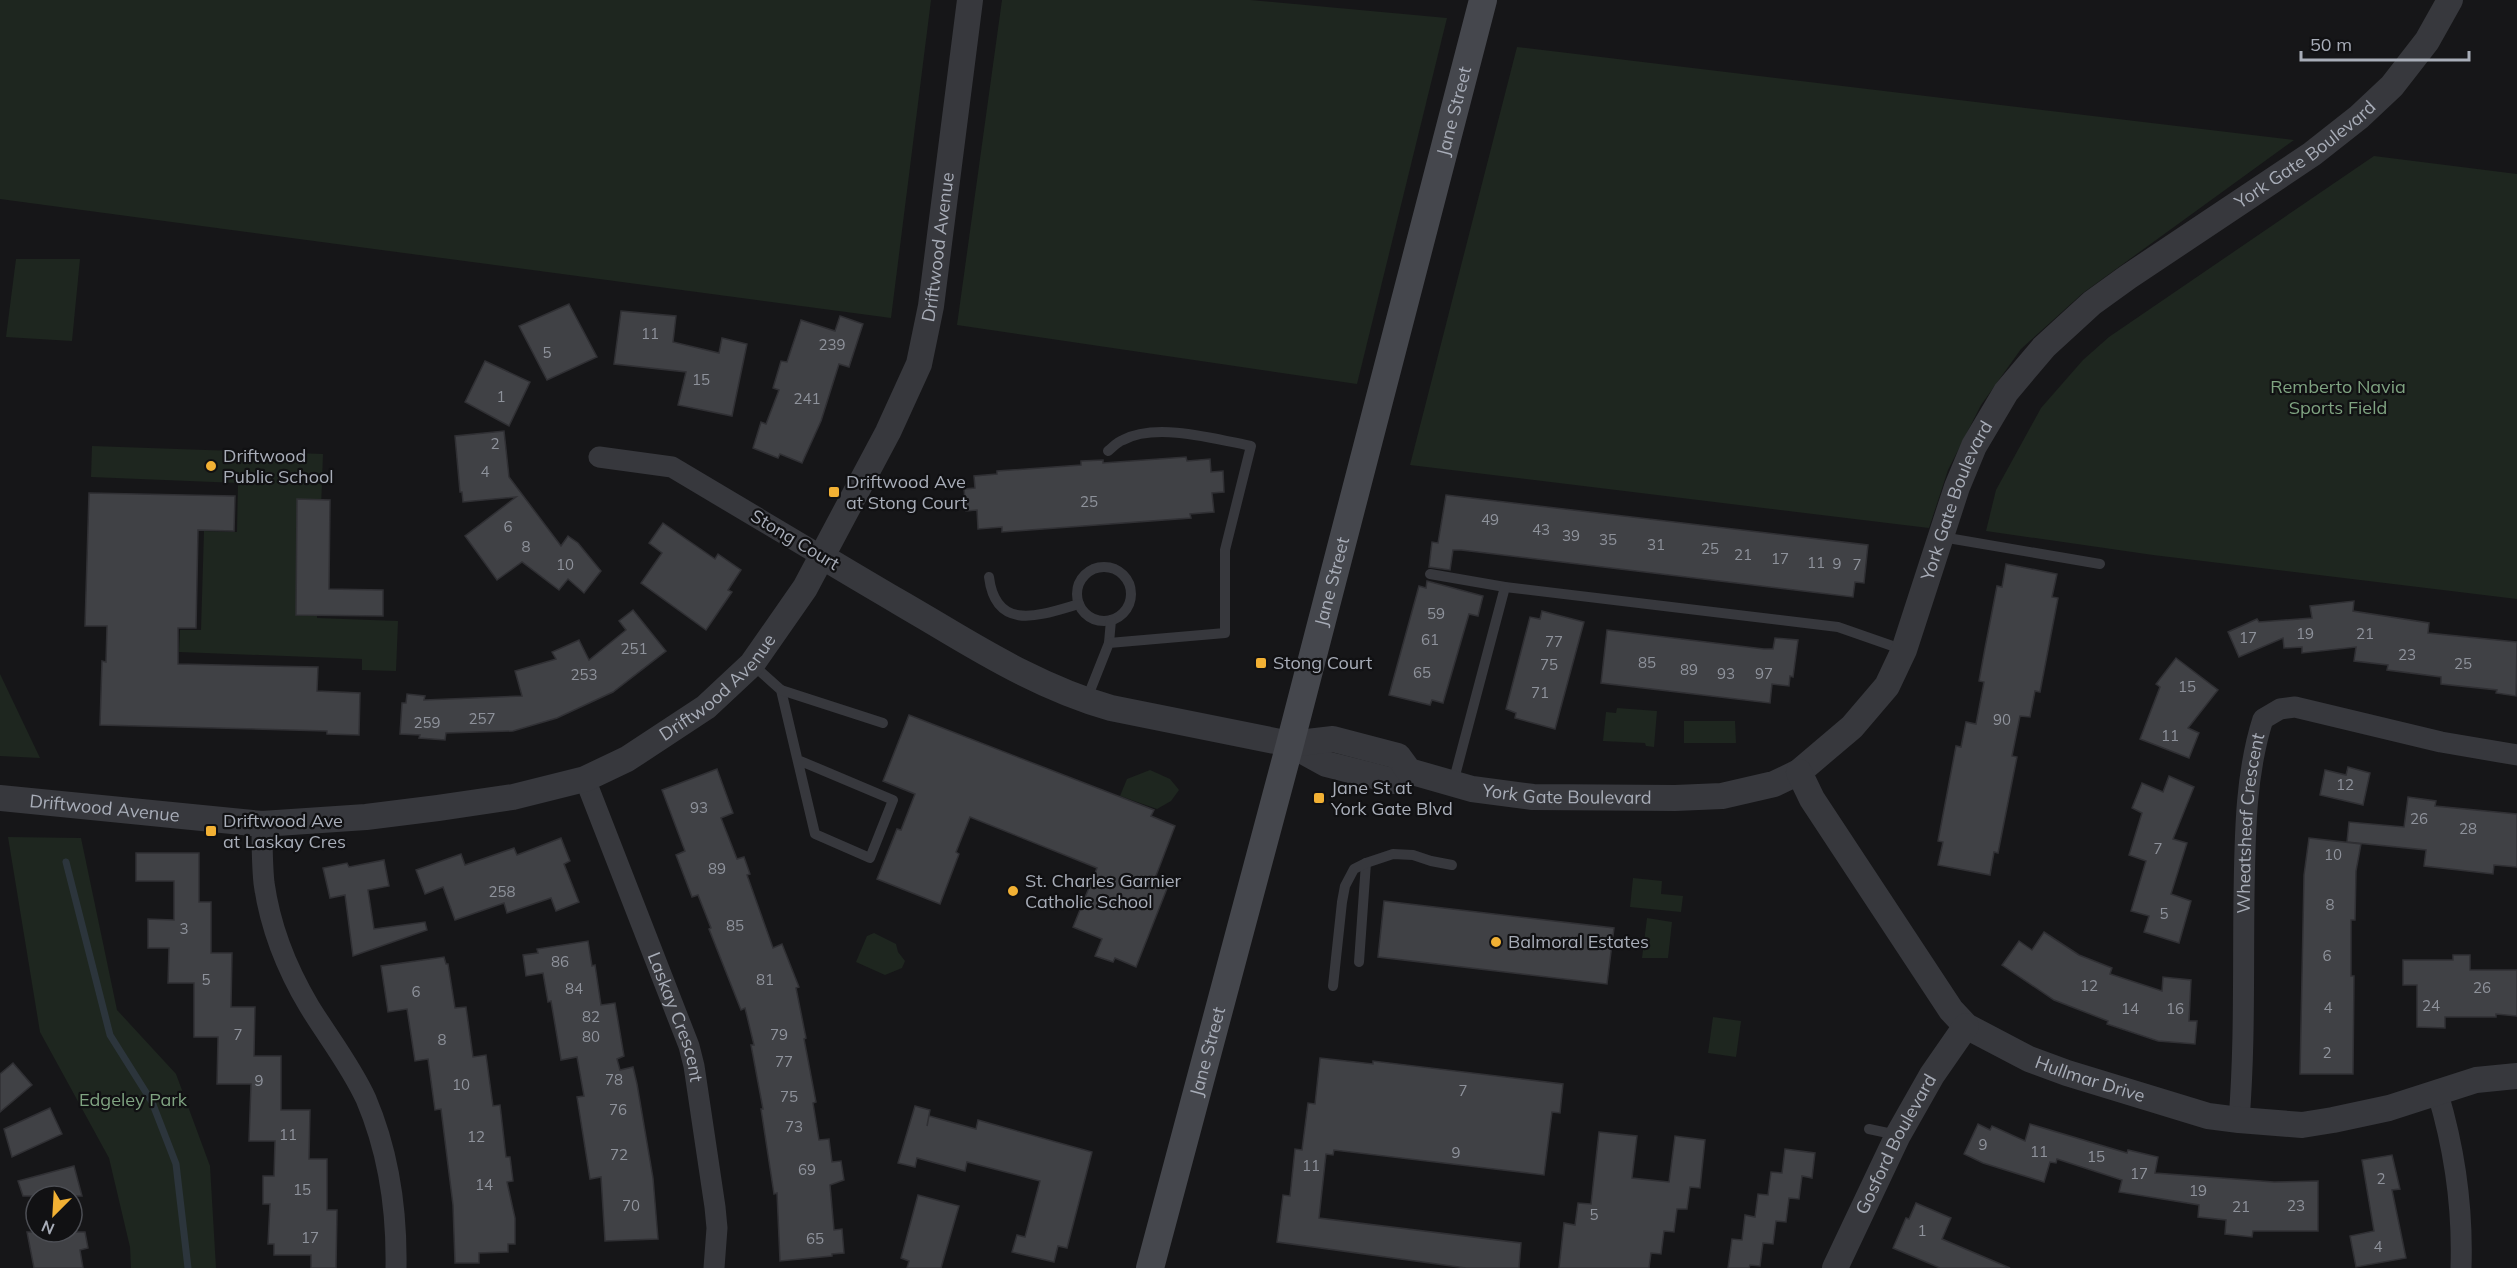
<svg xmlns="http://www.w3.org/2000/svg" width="2517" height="1268" viewBox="0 0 2517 1268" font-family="Mulish,sans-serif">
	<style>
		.green { fill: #1e261f }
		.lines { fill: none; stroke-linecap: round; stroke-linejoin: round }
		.stream { stroke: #2c353c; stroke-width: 7 }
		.building { fill: #404145; stroke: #303034; stroke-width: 1.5 }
		.service { stroke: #37383d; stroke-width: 10 }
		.minor { stroke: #37383d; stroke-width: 21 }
		.tertiary { stroke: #37383d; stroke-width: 26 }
		.secondary { stroke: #45474d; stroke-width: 28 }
		.poi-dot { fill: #f2b134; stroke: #111113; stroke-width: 2 }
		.labels { text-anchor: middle; stroke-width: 4.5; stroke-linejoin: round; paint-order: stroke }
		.number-label { font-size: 15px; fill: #8e929b }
		.street-label { font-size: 18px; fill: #a8adb8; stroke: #111113 }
		.park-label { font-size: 18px; fill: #7fa381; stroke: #111113 }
		.poi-label { font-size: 18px; fill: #a8adb8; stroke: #111113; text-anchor: start }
	</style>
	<rect width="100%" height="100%" fill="#161618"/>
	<g class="green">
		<path d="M0,0H931L891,318L0,199Z"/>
		<path d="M1002,0H1250L1447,18L1357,384L957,325Z"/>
		<path d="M1517,47L2294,140L2083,293L2021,349L1981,405L1948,470L1929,528L1410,465Z"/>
		<path d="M2374,156L2517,174V599L2153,555L1986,531L1996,490L2041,408L2083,360L2109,337Z"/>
		<path d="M16,259H80L72,341L6,337Z"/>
		<path d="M92,446L323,454L317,618L398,621L396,671L362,670V659L179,652L180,630H201L204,531L237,532L238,483L91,477Z"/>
		<path d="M0,674L40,758L0,756Z"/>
		<path d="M1617,708L1657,711L1654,747L1646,746L1645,743L1603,741L1606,712L1616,713Z"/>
		<path d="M1684,721H1735L1736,743H1684Z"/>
		<path d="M1150,770L1170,779L1179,790L1171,801L1157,809L1120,796L1127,779Z"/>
		<path d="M8,837L81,838L117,1010L176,1074L210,1166L216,1268H131L130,1247L109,1158L40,1032Z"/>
		<path d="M1633,878L1662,881L1661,894L1683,896L1681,912L1630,907Z"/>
		<path d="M1647,918L1672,922L1668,958H1642Z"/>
		<path d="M874,933L896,944L898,952L905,961L902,968L885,975L856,962L867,936Z"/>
		<path d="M1713,1017L1741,1021L1736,1057L1708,1053Z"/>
	</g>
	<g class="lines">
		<path class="stream" d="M66,862L110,1035L152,1102L176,1164L188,1268"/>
	</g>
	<g class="building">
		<path d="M569,304L597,357L547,380L519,326Z"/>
		<path d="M621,311L676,316L673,342L719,353L722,338L747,344L732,416L678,405L686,372L614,364Z"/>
		<path d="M840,316L863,324L849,367L839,364L821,421L802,463L780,454L778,458L753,448L761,422L766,424L779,390L773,388L781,361L787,362L801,320L835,331Z"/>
		<path d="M485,361L530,382L509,426L465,402Z"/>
		<path d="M504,431L509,477L561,546L568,536L578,543L601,571L584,593L568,579L559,590L522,562L497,580L465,536L516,497L463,502L462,492H460L455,436Z"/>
		<path d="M1186,457L1187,461L1210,459L1211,472L1223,471L1224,492L1212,493L1214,512L1190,514L1191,518L1002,532V527L978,529L977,510L966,511L964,489L975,488L974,476L997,474V471L1081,465V461L1103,460V463Z"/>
		<path d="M89,493L235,496L234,531L198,530L196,628H178V664L318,667L317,691L360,693L359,735L327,734V731L100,725L102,661L106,662L107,626H85Z"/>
		<path d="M1446,495L1868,545L1864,583L1855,582L1853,597L1461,550H1453L1450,570L1429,567L1432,542L1438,543Z"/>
		<path d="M297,499L330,500L329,589L383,590V616L296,615Z"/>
		<path d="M663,523L715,559L718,554L741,570L728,590L732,592L706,630L641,583L662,553L649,543Z"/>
		<path d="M2006,564L2057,574L2052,597L2058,598L2040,692L2035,691L2030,717L2020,716L2012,756L2017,757L2013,777L1998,853L1994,852L1990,875L1938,865L1943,842L1938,841L1956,746L1961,747L1966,722L1976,724L1984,682L1979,681L1985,648L1997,586L2002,587Z"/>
		<path d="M1427,581L1483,596L1478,616L1469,614L1443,703L1432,700L1430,705L1389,695L1419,586L1426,588Z"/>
		<path d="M2354,601L2353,611L2429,623L2428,633L2517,642L2516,696L2496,693L2497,690L2441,684V677L2387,670L2388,665L2354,661L2356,647L2302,653V647L2284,648L2283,638L2239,657L2228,632L2257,619L2259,622L2312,618L2310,606Z"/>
		<path d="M633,610L666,651L613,692L557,718L513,731L446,733L445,740L419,738L420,735L400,734L402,703H406L407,694L425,696L424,700L522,696L515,671L556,659L552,652L579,640L589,660L626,630L619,621Z"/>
		<path d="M1542,611L1584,622L1555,729L1515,718L1516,713L1506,709L1530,617L1540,619Z"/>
		<path d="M1607,630L1764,649H1773L1775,638L1798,640L1793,677L1790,676L1789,686L1772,684L1770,703L1601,683Z"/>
		<path d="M2176,658L2218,690L2188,728L2199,733L2189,758L2140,739L2160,687L2156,684Z"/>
		<path d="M909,715L1154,810L1151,816L1175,826L1154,881L1168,886L1136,967L1115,958L1113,962L1095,956L1102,939L1073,927L1097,868L970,817L956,852L959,854L940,904L877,879L897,829L901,830L915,794L883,781Z"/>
		<path d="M2348,767L2370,773L2363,805L2320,795L2325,770L2346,775Z"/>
		<path d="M717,769L733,813L721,818L737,859L744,857L750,874L747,875L773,948L782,944L799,987L796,988L806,1038L804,1039L816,1102L813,1103L819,1140L829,1139L832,1162L841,1161L844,1180L830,1185L834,1230L842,1229L844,1253L832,1254V1256L780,1261L777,1193L774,1194L761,1109H763L751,1045H754L745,1008L741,1010L709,929L711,928L698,895L692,897L676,855L685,851L662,790Z"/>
		<path d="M2169,776L2194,787L2173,839L2187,843L2171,894L2191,901L2179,943L2144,932L2149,916L2131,911L2146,861L2129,855L2142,813L2132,808L2142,783L2163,792Z"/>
		<path d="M2408,797L2436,801L2435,806L2517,814V867L2494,865L2493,874L2424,866L2426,850L2347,842L2349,822L2404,827Z"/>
		<path d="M561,838L570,861L564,864L579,902L556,911L551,898L507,913L504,903L455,920L443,887L425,894L416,870L461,854L465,865L514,848L517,855Z"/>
		<path d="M2309,838L2361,844L2356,871L2355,920H2351V976H2354L2353,1074H2300L2304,875Z"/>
		<path d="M136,853H199V902H211V953H232L231,1007H255L254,1056H281V1110H310L309,1159H327V1210H337L336,1268H311V1255H274V1244H268L270,1204H263V1176H274L275,1141H249L251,1084H217L218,1037H194V983H168L169,948H148V919L174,920V881H136Z"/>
		<path d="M384,860L389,886L368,890L374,929L425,922L427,930L353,956L345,895L330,898L323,868L347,863L349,867Z"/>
		<path d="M1384,901L1614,928L1607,984L1378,957Z"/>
		<path d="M2044,932L2079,955L2112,968L2110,974L2162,991L2163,977L2191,980L2189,1021H2197L2195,1044L2158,1041L2107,1024L2108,1021L2054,1000L2002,965L2019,941L2032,950Z"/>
		<path d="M588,941L592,966L595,965L601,1005L615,1003L624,1056L617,1059L620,1070L633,1067L637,1084L653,1178L658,1239L605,1241L601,1177L590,1179L577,1097L584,1096L577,1057L561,1060L551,1001L548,1002L543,973L526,976L523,955L538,953L537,949Z"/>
		<path d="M2453,955H2470V970H2517V1016L2496,1014V1017H2445V1028L2417,1027V985H2403V960H2453Z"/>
		<path d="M444,957L446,964H448L455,1008L466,1007L473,1057L486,1055L493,1106L500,1105L506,1157H510L513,1181L507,1182L515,1218V1244H508V1252L479,1253V1263H455L453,1205L441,1109L435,1110L428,1059L415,1061L407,1009L388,1012L381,966Z"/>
		<path d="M1320,1058L1373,1064V1061L1563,1084L1560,1113L1552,1112L1544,1175L1334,1150L1333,1155L1326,1154L1319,1218L1521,1243L1519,1268H1466L1277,1242L1283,1195L1290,1196L1295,1149L1302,1150L1308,1103L1315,1104Z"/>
		<path d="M13,1063L32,1085L0,1112V1074Z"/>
		<path d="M915,1106L930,1110L927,1126L929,1116L976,1129L978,1120L1092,1152L1067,1248L1058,1246L1054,1262L1012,1252L1017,1235L1025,1237L1040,1181L967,1162L965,1171L917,1158L915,1167L898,1163Z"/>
		<path d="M50,1108L62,1134L12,1157L4,1129Z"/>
		<path d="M1978,1124L1990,1130L1992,1126L2025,1141L2030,1124L2127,1153L2128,1150L2158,1157L2155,1173L2274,1182L2318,1181V1231H2253L2252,1237L2225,1234L2226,1220L2198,1217L2199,1205L2119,1192L2122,1180L2057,1159L2056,1163L2050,1162L2044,1182L1983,1163L1964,1154Z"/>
		<path d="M1599,1132L1637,1136L1632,1178L1669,1182L1675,1136L1705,1140L1700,1188L1690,1187L1687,1209H1677L1674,1232L1664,1231L1661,1254L1651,1253L1649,1268H1559L1564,1223L1575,1225L1578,1203L1591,1204Z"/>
		<path d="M1785,1149L1815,1153L1812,1178L1802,1176L1799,1199L1789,1198L1786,1222L1776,1221L1773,1244L1763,1243L1760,1266L1750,1265L1749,1268H1728L1732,1239L1742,1240L1745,1215L1755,1217L1758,1194L1768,1195L1771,1172L1782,1173Z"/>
		<path d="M2392,1155L2400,1189L2392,1190L2406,1258L2356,1267L2350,1236L2374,1231L2362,1160Z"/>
		<path d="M74,1166L82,1196H23L18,1181Z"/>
		<path d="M918,1195L959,1206L941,1268H907L909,1261L901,1258Z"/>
		<path d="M1916,1203L1951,1218L1942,1239L2010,1268H1940L1893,1248L1906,1218L1909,1219Z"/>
		<path d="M27,1232H85L88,1248L80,1250L83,1268H34Z"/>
	</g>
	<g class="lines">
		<g class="service">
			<path d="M1942,537L2100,564"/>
			<circle cx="1104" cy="594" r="27"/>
			<path d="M1430,574L1505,587L1838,627L1904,650"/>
			<path d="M989,577C996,633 1041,615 1079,604"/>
			<path d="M1109,643L1111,620"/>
			<path d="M752,664L781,690L815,834L870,858L893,800L798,760"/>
			<path d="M781,690L883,723"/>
			<path d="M1086,701L1109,643L1225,633V550L1251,446C1216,439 1156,422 1123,440C1117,442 1113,447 1108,451"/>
			<path d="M1453,783L1505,587"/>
			<path d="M1359,962L1366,863"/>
			<path d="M1333,986L1342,902L1345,886L1354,869L1366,863L1393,854L1413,855L1431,861L1452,865"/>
			<path d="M1869,1129L1897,1135"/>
		</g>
		<g class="minor">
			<path d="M599,457L672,467L823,557"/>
			<path id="s1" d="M585,779L689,1046L694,1066L715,1207L717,1228L714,1268"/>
			<path d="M262,824C262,844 262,864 264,883C270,926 287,969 309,1006C328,1037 351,1066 366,1099C389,1153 397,1210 396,1268"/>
			<path d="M2438,1094C2455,1151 2463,1208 2461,1268"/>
			<path id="s2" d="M2239,1120C2245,1045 2243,971 2244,896C2245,838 2245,775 2263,719L2280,709L2295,707L2441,742L2517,755"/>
		</g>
		<g class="tertiary">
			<path d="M823,557C861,580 899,602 938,625C993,658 1048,690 1111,708L1290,744L1326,764L1393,781L1409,771"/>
			<path id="s3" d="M1290,744L1333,739L1398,756L1409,771L1472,789L1533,797L1675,798L1722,796L1774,784L1799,772L1852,727L1887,686L1904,650L1957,487L1974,446L2006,392L2044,347L2092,303L2128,277L2312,154L2359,117L2392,86L2427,41L2450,0"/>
			<path id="s4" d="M1799,772L1812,799L1951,1010L1966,1026L2029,1059L2067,1073L2208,1116L2239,1120L2302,1125L2333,1120L2389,1108L2476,1080L2517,1076"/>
			<path id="s5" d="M0,798L262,824L366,817L438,808L513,797L585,779L627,759L706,707L752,664L805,588L888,432L919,364L931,306L970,0"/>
			<path id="s6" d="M1835,1268L1898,1135L1932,1075L1966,1026"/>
		</g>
		<path class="secondary" id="s7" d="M1150,1268L1290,744L1483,0"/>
	</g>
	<g class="poi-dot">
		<circle cx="211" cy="466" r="6"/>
		<rect x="828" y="486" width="12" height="12" rx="3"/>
		<rect x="1255" y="657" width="12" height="12" rx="3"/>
		<rect x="1313" y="792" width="12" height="12" rx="3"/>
		<rect x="205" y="825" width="12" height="12" rx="3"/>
		<circle cx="1013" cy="891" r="6"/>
		<circle cx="1496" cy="942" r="6"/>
	</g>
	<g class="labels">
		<g class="number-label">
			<text x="650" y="339">11</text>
			<text x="832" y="350">239</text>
			<text x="547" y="358">5</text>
			<text x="701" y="385">15</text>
			<text x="501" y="402">1</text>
			<text x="807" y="404">241</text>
			<text x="495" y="449">2</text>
			<text x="485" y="477">4</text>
			<text x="1089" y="507">25</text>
			<text x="1490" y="525">49</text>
			<text x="508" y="532">6</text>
			<text x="1541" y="535">43</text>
			<text x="1571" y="541">39</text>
			<text x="1608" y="545">35</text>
			<text x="1656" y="550">31</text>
			<text x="526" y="552">8</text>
			<text x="1710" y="554">25</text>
			<text x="1743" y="560">21</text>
			<text x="1780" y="564">17</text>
			<text x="1816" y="568">11</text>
			<text x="1837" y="569">9</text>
			<text x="565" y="570">10</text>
			<text x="1857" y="570">7</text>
			<text x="1436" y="619">59</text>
			<text x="2305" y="639">19</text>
			<text x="2365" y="639">21</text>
			<text x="2248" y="643">17</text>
			<text x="1430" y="645">61</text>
			<text x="1554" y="647">77</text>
			<text x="634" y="654">251</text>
			<text x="2407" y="660">23</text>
			<text x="1647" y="668">85</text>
			<text x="2463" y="669">25</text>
			<text x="1549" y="670">75</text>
			<text x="1689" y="675">89</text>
			<text x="1422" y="678">65</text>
			<text x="1726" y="679">93</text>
			<text x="1764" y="679">97</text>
			<text x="584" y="680">253</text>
			<text x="2187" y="692">15</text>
			<text x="1540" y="698">71</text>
			<text x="482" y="724">257</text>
			<text x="2002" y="725">90</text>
			<text x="427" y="728">259</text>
			<text x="2170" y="741">11</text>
			<text x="2345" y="790">12</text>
			<text x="699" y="813">93</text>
			<text x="2419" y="824">26</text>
			<text x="2468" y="834">28</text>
			<text x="2158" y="854">7</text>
			<text x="2333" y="860">10</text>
			<text x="717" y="874">89</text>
			<text x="502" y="897">258</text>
			<text x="2330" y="910">8</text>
			<text x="2164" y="919">5</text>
			<text x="735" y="931">85</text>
			<text x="184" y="934">3</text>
			<text x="2327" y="961">6</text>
			<text x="560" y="967">86</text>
			<text x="206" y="985">5</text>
			<text x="765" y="985">81</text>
			<text x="2089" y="991">12</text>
			<text x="2482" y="993">26</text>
			<text x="574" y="994">84</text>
			<text x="416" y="997">6</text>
			<text x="2431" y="1011">24</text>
			<text x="2328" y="1013">4</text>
			<text x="2130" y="1014">14</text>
			<text x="2175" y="1014">16</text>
			<text x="591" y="1022">82</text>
			<text x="238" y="1040">7</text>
			<text x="779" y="1040">79</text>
			<text x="591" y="1042">80</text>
			<text x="442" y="1045">8</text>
			<text x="2327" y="1058">2</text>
			<text x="784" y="1067">77</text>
			<text x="614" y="1085">78</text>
			<text x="259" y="1086">9</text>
			<text x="461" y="1090">10</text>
			<text x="1463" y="1096">7</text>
			<text x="789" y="1102">75</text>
			<text x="618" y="1115">76</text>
			<text x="794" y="1132">73</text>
			<text x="288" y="1140">11</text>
			<text x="476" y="1142">12</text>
			<text x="1983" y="1150">9</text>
			<text x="2039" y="1157">11</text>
			<text x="1456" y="1158">9</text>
			<text x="619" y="1160">72</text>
			<text x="2096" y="1162">15</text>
			<text x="1311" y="1171">11</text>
			<text x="807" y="1175">69</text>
			<text x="2139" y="1179">17</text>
			<text x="2381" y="1184">2</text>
			<text x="484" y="1190">14</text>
			<text x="302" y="1195">15</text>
			<text x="2198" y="1196">19</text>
			<text x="631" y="1211">70</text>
			<text x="2296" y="1211">23</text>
			<text x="2241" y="1212">21</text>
			<text x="1594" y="1220">5</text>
			<text x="1922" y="1236">1</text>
			<text x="310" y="1243">17</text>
			<text x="815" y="1244">65</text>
			<text x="2378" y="1252">4</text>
		</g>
		<g class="street-label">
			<text dy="6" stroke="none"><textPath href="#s7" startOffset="1196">Jane Street</textPath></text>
			<text dy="6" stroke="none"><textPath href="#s3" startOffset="1352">York Gate Boulevard</textPath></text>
			<text dy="6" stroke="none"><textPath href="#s5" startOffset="1257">Driftwood Avenue</textPath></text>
			<text dy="6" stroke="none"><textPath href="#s3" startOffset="848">York Gate Boulevard</textPath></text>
			<text transform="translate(795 540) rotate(31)" y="6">Stong Court</text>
			<text dy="6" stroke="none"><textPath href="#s7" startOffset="710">Jane Street</textPath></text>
			<text dy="6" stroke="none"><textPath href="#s5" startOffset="753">Driftwood Avenue</textPath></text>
			<text dy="6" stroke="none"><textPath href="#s3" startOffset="290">York Gate Boulevard</textPath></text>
			<text dy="6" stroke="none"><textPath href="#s5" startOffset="105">Driftwood Avenue</textPath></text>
			<text dy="6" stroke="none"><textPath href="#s2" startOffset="297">Wheatsheaf Crescent</textPath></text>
			<text dy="6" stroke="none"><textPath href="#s1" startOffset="255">Laskay Crescent</textPath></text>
			<text dy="6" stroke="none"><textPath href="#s7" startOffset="224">Jane Street</textPath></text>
			<text dy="6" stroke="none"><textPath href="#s4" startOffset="440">Hullmar Drive</textPath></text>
			<text dy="6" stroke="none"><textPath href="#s6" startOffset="138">Gosford Boulevard</textPath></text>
		</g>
		<g class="park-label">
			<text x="2338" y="393">Remberto Navia<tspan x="2338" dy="21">Sports Field</tspan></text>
			<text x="133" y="1106">Edgeley Park</text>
		</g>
		<g class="poi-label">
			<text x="223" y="462">Driftwood<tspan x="223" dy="21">Public School</tspan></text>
			<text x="846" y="488">Driftwood Ave<tspan x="846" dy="21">at Stong Court</tspan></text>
			<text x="1273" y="669">Stong Court</text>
			<text x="1331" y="794">Jane St at<tspan x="1331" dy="21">York Gate Blvd</tspan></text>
			<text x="223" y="827">Driftwood Ave<tspan x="223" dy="21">at Laskay Cres</tspan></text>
			<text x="1025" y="887">St. Charles Garnier<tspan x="1025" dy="21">Catholic School</tspan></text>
			<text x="1508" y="948">Balmoral Estates</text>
		</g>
	</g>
	<g transform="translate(54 1214) rotate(204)"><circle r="28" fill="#111113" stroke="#4d4f55" stroke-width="1.5"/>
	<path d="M0-4.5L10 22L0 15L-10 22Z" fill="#f2b134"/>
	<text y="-9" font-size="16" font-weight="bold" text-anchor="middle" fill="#a8adb8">N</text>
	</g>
	<path d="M2301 51v9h168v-9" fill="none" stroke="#a8adb8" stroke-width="3"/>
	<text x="2310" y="51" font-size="18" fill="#a8adb8" stroke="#111113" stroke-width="4.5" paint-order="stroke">50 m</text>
</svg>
